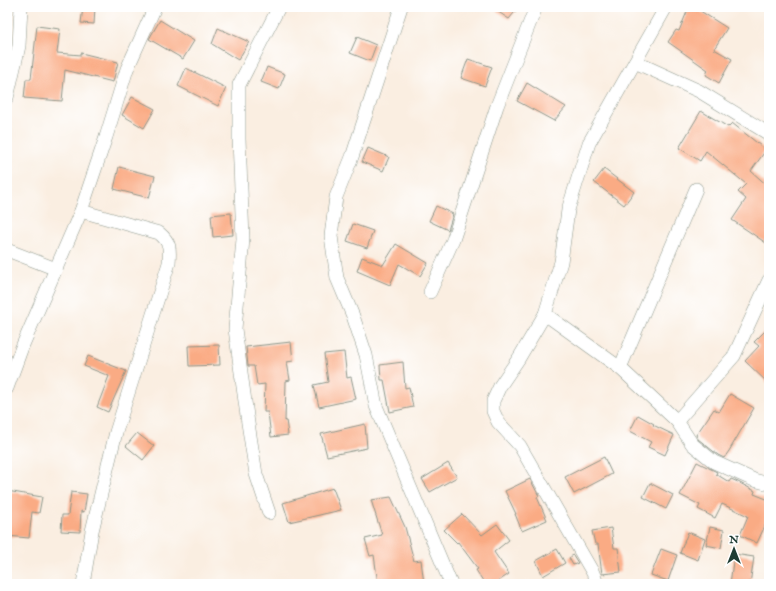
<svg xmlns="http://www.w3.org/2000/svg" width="776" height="591" viewBox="0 0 776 591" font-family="'IM FELL English',serif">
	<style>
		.building { fill: #faab84 }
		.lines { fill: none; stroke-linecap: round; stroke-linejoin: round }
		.minor-casing { stroke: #8c968a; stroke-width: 14 }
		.minor { stroke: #fff; stroke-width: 13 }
	</style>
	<rect width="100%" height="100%" fill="#fff"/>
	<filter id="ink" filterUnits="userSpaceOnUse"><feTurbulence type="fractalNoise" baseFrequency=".025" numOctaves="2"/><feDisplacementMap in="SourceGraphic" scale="8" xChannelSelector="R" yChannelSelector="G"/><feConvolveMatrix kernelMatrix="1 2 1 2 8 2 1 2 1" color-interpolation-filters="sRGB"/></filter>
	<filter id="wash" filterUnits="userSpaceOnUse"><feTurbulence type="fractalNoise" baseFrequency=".012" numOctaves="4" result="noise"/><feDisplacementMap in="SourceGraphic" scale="16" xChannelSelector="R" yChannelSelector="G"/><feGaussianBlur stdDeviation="0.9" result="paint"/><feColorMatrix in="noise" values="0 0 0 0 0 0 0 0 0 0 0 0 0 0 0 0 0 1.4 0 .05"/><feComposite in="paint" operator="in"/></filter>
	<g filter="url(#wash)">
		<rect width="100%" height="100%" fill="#faeee1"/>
		<g id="blocks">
			<g class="building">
				<path d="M83,7H95L94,24L81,23Z"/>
				<path d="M491,7H519L509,19Z"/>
				<path d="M689,7H694L727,28L714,49L732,59L719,83L706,75L708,70L668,42L676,30L679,31Z"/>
				<path d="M160,20L194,41L183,59L149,39Z"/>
				<path d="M37,26L60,29L57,53L81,55V53L118,62L113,82L65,70L62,101L24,98L26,79H31Z"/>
				<path d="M218,28L249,42L238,60L212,44Z"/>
				<path d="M357,37L376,45L370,61L350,53Z"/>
				<path d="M468,59L492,67L485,86L461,78Z"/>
				<path d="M267,67L285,74L279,89L261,82Z"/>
				<path d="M186,68L226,88L218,106L178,86Z"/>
				<path d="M527,83L566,107L554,121L517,101Z"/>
				<path d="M132,97L155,109L144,128L122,115Z"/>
				<path d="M701,111L728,127L732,123L766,150L751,171L769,187V245L732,220L746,199L738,192L746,184L706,151L700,161L679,148Z"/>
				<path d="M368,148L389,157L383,171L362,162Z"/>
				<path d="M119,167L155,176L149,198L114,189Z"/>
				<path d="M604,169L634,192L624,205L594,182Z"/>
				<path d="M436,206L453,214L448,230L429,221Z"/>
				<path d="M231,213L233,235L213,237L211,215Z"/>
				<path d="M353,224L373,231L367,248L347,241Z"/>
				<path d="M396,244L428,263L420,276L399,264L390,285L357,271L362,257L383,265Z"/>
				<path d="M769,327V384L745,361L759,346L754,342Z"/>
				<path d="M291,342L293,361L287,362L290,380L286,381L285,421L286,420L288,435L271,437L268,412H264L265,384L257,385L254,366H248L246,347Z"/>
				<path d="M219,345L220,365L189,366L188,346Z"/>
				<path d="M344,352L347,378L351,377L356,399L319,407L314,385L328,382L324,354Z"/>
				<path d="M88,356L126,371L108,412L97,407L109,376L84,366Z"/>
				<path d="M403,362L405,388L409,387L413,407L390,412L384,380H381L380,365Z"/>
				<path d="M730,394L754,408L729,451L724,458L718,455L698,439L696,435L714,409L719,412Z"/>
				<path d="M638,415L654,424L653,425L674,435L665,455L648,447L651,442L630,431Z"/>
				<path d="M365,424L367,448L327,456L321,434Z"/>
				<path d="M137,433L154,446L143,460L126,446Z"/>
				<path d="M604,457L612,474L574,494L565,477Z"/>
				<path d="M697,462L717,472L716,474L729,482L731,479L738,482L755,491L754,494L769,500V517L757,543L740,535L748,516L722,504L715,518L698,509L700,505L680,495Z"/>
				<path d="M448,463L457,477L430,492L422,479Z"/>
				<path d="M530,479L539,496L537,497L547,520L522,531L515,514H516L505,491Z"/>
				<path d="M650,483L673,495L666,509L643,497Z"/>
				<path d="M333,488L341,510L289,522L283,503Z"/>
				<path d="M7,491L42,497L39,513L32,512L29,538L7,536Z"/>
				<path d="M71,492L87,494L84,512L81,511L80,532L61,531L62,515H68Z"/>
				<path d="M391,497L405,527L414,561L421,560L424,584H378L374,555L370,556L365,539L382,535L371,500Z"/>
				<path d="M462,514L482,535L497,524L509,540L494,552L509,574L494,584H485L476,570L478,569L458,542L457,543L444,530Z"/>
				<path d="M710,527L724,530L721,548L706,545Z"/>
				<path d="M611,528L614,548H618L621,572L602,574L598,544H595L592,531Z"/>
				<path d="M688,532L705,539L698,560L680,553Z"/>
				<path d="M557,549L565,563L543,576L536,561Z"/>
				<path d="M661,549L677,555L668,581L651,575Z"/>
				<path d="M734,554L754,557L750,584H730Z"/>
				<path d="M573,555L578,563L573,565L569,558Z"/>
			</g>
		</g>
	</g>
	<g filter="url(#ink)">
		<use href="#blocks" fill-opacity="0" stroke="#8c968a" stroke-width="1"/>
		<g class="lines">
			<g class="minor-casing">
				<g id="minor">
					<path d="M401,7L352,157L336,197L331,236L337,278L353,316L366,355L376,406L451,584"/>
					<path d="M635,62L699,91L769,134"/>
					<path d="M7,98L19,46L21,7"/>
					<path d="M81,211L159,233C171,243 170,249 169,263L116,432L92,531L83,584"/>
					<path d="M7,250L56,269"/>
					<path d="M430,292L453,240L497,106L536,7"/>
					<path d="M545,314L561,262L568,210L589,143L666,7"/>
					<path d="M620,368L696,189"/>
					<path d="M7,388L22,347L81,211L106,137L127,69L155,7"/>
					<path d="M677,421L734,356L769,280"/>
					<path d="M269,513L256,474L248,423L235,329L243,239L239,139V85L279,7"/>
					<path d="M597,584L593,573L520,446L498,422L493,411V401L500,386L519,358L545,314L620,368L677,421L692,444L714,462L754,480L769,484"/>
				</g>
			</g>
			<use href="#minor" class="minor"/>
		</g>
	</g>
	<rect width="776" height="591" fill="none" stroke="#fff" stroke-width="24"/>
	<g transform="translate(734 549)" stroke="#ffffff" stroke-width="3" paint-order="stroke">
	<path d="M0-3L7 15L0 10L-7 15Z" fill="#1f3d34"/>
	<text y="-6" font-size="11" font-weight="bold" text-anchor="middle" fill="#1f3d34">N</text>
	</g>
</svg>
